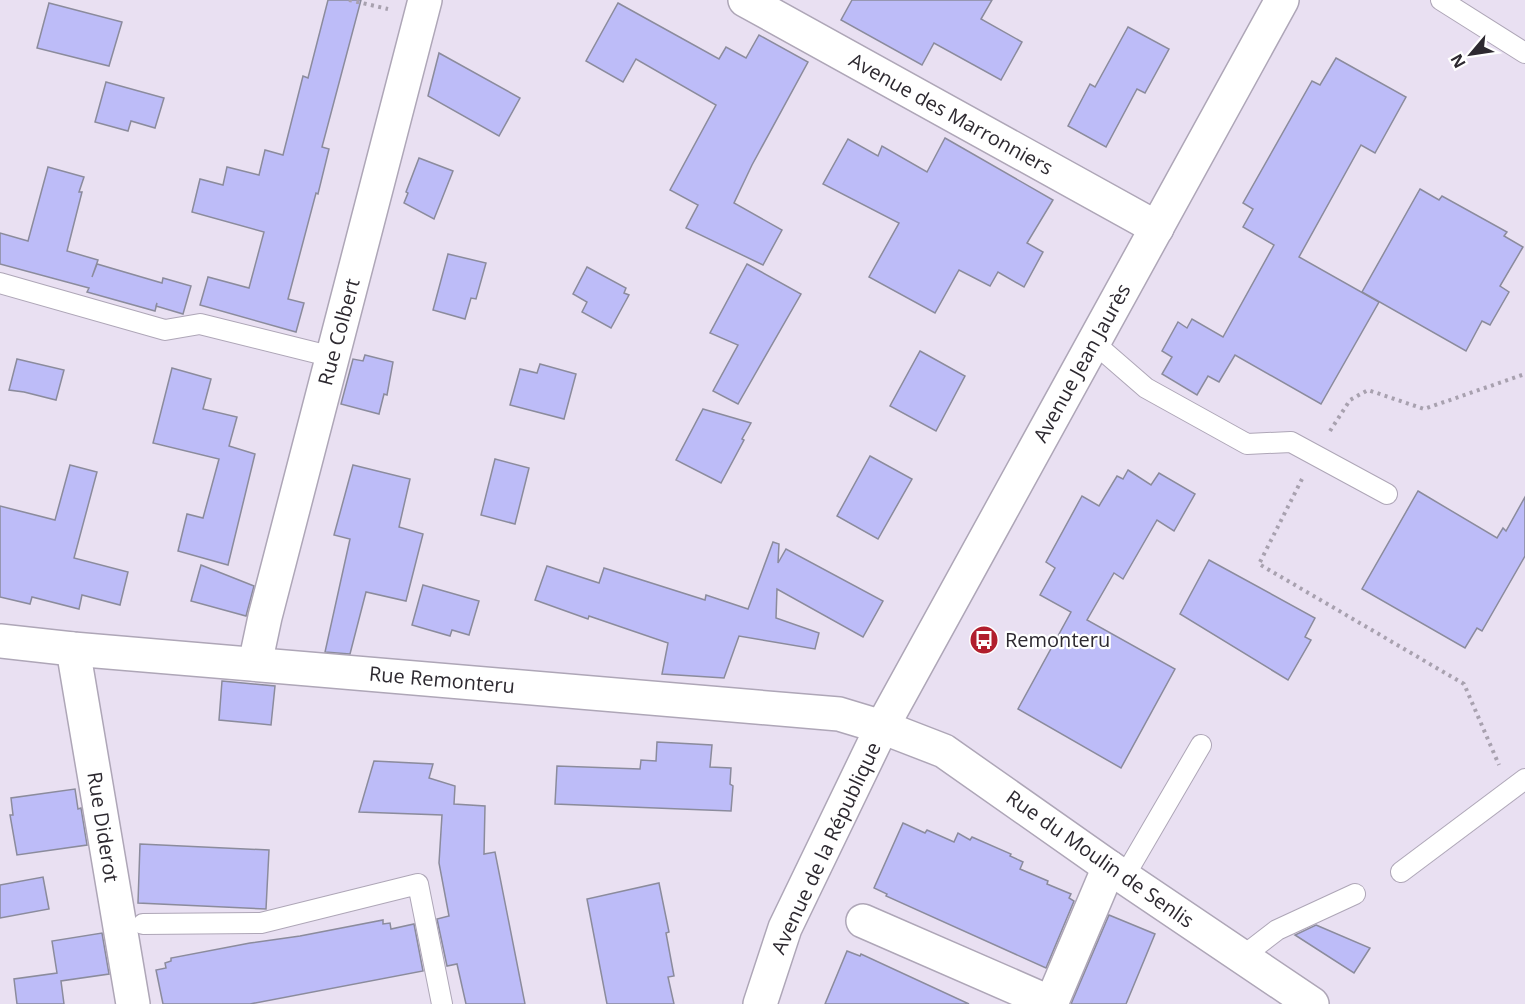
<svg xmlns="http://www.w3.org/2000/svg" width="1525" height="1004" viewBox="0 0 1525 1004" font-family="'Open Sans',sans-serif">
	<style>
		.building { fill: #bdbcf8; stroke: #8b8b9c; stroke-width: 1.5 }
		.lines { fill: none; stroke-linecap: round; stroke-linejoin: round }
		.service-casing { stroke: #aea6b7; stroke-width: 22 }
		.minor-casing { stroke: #aea6b7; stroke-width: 36 }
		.tertiary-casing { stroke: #aea6b7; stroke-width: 36 }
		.path { stroke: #a8a1af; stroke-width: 4; stroke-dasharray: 3 4.5; stroke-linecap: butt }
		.service { stroke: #fff; stroke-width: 20 }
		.minor { stroke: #fff; stroke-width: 33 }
		.tertiary { stroke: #fff; stroke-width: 33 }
		.labels { text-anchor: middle; stroke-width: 4.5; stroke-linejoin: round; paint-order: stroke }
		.street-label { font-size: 20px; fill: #2d2930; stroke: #fff }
		.poi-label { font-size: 20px; fill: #2d2930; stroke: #fff; text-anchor: start }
	</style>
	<rect width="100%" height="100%" fill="#e9e0f2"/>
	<g class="building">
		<path d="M328,0H361L322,147L329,149L318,194L316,193L288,299L304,303L296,332L200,305L208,277L249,288L264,232L192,212L200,179L223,185L227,167L259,175L265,150L283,155L303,76L308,78Z"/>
		<path d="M852,0H992L981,19L1022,42L1001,80L934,43L922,65L841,20Z"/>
		<path d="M49,3L122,22L109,66L37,48Z"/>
		<path d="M618,3L719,59L726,47L746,58L759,35L808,62L752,165L734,203L782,230L763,265L686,228L698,205L670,190L716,105L636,59L623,82L586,61Z"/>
		<path d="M1128,27L1169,49L1145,93L1137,89L1106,147L1068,126L1090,84L1095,87Z"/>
		<path d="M439,53L520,98L499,136L428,96Z"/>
		<path d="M1336,58L1406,97L1375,153L1361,145L1299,257L1379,302L1321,404L1235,355L1219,382L1208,376L1197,395L1162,374L1172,357L1162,351L1178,322L1187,328L1192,319L1223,337L1274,245L1243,227L1253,209L1243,203L1312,81L1320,85Z"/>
		<path d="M106,82L164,98L155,128L131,121L128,131L95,122Z"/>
		<path d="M945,138L1053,200L1027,243L1043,252L1024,287L998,272L990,286L959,270L935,313L869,277L899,223L823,184L848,139L878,156L882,146L927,172Z"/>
		<path d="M419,158L453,171L434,219L404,203L408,193L406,192Z"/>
		<path d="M48,167L84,177L79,192H82L67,251L98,260L92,277L97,264L162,283L163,278L191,286L183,314L156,306L157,303L155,311L87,292L89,288L0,264V233L28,241Z"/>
		<path d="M1420,189L1439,200L1442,196L1507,232L1504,236L1523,247L1500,286L1509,292L1490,325L1482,321L1466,351L1362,292Z"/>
		<path d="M448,254L486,263L476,299L471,298L465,319L433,310Z"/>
		<path d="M747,264L801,294L738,404L713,391L738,345L710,333Z"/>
		<path d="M587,267L626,288L624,293L629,295L611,328L582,312L587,302L573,294Z"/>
		<path d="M920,351L965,376L936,431L890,406Z"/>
		<path d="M365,355L393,362L387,395L384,394L379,414L341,404L353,359L363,361Z"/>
		<path d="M17,359L64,370L56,400L24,392L9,390Z"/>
		<path d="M540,364L576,374L564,419L510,405L520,369L537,373Z"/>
		<path d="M172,368L211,379L203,409L237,417L229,446L255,454L228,565L178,551L187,514L203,518L219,459L153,443Z"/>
		<path d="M703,409L751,423L742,439L744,440L721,483L676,460Z"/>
		<path d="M870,456L912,479L878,539L837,516Z"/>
		<path d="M495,459L529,468L515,524L481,515Z"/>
		<path d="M70,465L97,472L74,558L128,572L120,605L82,595L79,609L32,597L30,604L0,597V506L55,520Z"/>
		<path d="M353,465L410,479L399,527L423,534L406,601L366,592L350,654L325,652L350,539L334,535Z"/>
		<path d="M1128,470L1151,485L1159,473L1195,494L1174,531L1157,520L1123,579L1114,573L1087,620L1175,669L1121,768L1018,709L1071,612L1040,595L1055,568L1046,562L1082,496L1099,506L1117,476L1123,479Z"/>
		<path d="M1418,491L1497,538L1503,528L1506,531L1525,497V556L1482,631L1477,628L1465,648L1362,589Z"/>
		<path d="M773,542L779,544L778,563L786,549L883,601L863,637L777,589L776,618L819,633L815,649L739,636L724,678L662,674L668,643L589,616L588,619L535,600L547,566L599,583L604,568L705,600L706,595L748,609Z"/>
		<path d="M1209,560L1315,618L1305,637L1311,640L1288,680L1180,614Z"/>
		<path d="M201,565L254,586L246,616L191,601Z"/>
		<path d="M423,585L479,601L469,635L452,630L450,636L412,625Z"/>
		<path d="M222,681L275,686L271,725L219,720Z"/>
		<path d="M657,742L712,745L710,767L731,768L730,784L733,786L731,811L555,804L557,766L640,769L641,760L656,761Z"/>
		<path d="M374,761L433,764L429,778L455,786L454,804L485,806L484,854L495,852L525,1004H466L457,964L447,966L437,919L449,916L439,863L442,815L359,812Z"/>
		<path d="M75,789L78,809L81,808L87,845L17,855L10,815H13L11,798Z"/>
		<path d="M903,823L925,833L927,830L954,842L958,833L970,840L972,837L1011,854L1010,856L1023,862L1020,869L1048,881L1047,884L1071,894L1069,898L1074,901L1046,968L886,896L887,894L874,888Z"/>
		<path d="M140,844L269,850L266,909L138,903Z"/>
		<path d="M43,877L49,909L0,918V885Z"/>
		<path d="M659,883L669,932L666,933L674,976L668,977L674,1004H607L587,899Z"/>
		<path d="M1109,915L1155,934L1126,1004H1071Z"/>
		<path d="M383,920V924L390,923L391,929L414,924L423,971L250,1004H163L156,970L166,968L165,963L171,961V958L250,943L300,936Z"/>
		<path d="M1316,925L1370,948L1354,973L1295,935Z"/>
		<path d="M102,933L109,974L61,981L64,1004H17L14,979L57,973L52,941Z"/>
		<path d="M847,951L860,956L861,954L969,1004H825Z"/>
	</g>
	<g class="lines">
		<g class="service-casing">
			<g id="service">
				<path d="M1441,0L1525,53"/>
				<path d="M0,283L165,330L200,324L333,357"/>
				<path d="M1093,342L1146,388L1247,444L1291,442L1387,494"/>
				<path d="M1401,872L1525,779"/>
				<path d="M1124,877L1201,745"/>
				<path d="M143,924L261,923L418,884L442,1004"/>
				<path d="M1242,957L1277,930L1355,894"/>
			</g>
		</g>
		<g class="minor-casing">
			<g id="minor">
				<path d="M745,0L1157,228"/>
				<path d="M0,641L73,649L839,714L882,727L944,751L1109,867L1312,1004"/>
				<path d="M73,649L133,1004"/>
				<path d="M255,664L265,617L425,0"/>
				<path d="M863,921L1051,1003"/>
				<path d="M1051,1004L1109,867"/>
			</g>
		</g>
		<g class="tertiary-casing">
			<path id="tertiary" d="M760,1004L785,928L882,727L1282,0"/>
		</g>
		<g class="path">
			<path d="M349,0L388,9"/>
			<path d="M1330,431L1350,400L1368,390L1424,409L1525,374"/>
			<path d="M1302,479L1259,564L1464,684L1499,765"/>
		</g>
		<use href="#service" class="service"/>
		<use href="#minor" class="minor"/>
		<use href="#tertiary" class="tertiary"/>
	</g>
	<defs>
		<g id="bus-disc" transform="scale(1.5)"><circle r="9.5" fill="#b11e2d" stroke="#fff"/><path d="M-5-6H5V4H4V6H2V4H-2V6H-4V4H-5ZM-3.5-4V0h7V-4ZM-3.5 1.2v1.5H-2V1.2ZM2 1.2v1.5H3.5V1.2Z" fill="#fff"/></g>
	</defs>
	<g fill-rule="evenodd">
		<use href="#bus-disc" x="984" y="640"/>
	</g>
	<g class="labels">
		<g class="street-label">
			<text transform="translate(951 114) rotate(29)" y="7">Avenue des Marronniers</text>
			<text transform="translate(339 332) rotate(-75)" y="7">Rue Colbert</text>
			<text transform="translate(1082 363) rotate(-61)" y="7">Avenue Jean Jaurès</text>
			<text transform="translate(442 680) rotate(5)" y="7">Rue Remonteru</text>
			<text transform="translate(103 827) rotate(81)" y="7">Rue Diderot</text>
			<text transform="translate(826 848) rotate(-65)" y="7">Avenue de la République</text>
			<text transform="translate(1100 859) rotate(35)" y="7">Rue du Moulin de Senlis</text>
		</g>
		<g class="poi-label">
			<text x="1005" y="647">Remonteru</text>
		</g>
	</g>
	<g transform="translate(1471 54) rotate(241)" stroke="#ffffff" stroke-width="4.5" paint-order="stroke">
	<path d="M0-4.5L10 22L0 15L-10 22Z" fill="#2d2930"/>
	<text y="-9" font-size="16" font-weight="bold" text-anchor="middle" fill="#2d2930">N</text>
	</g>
</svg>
